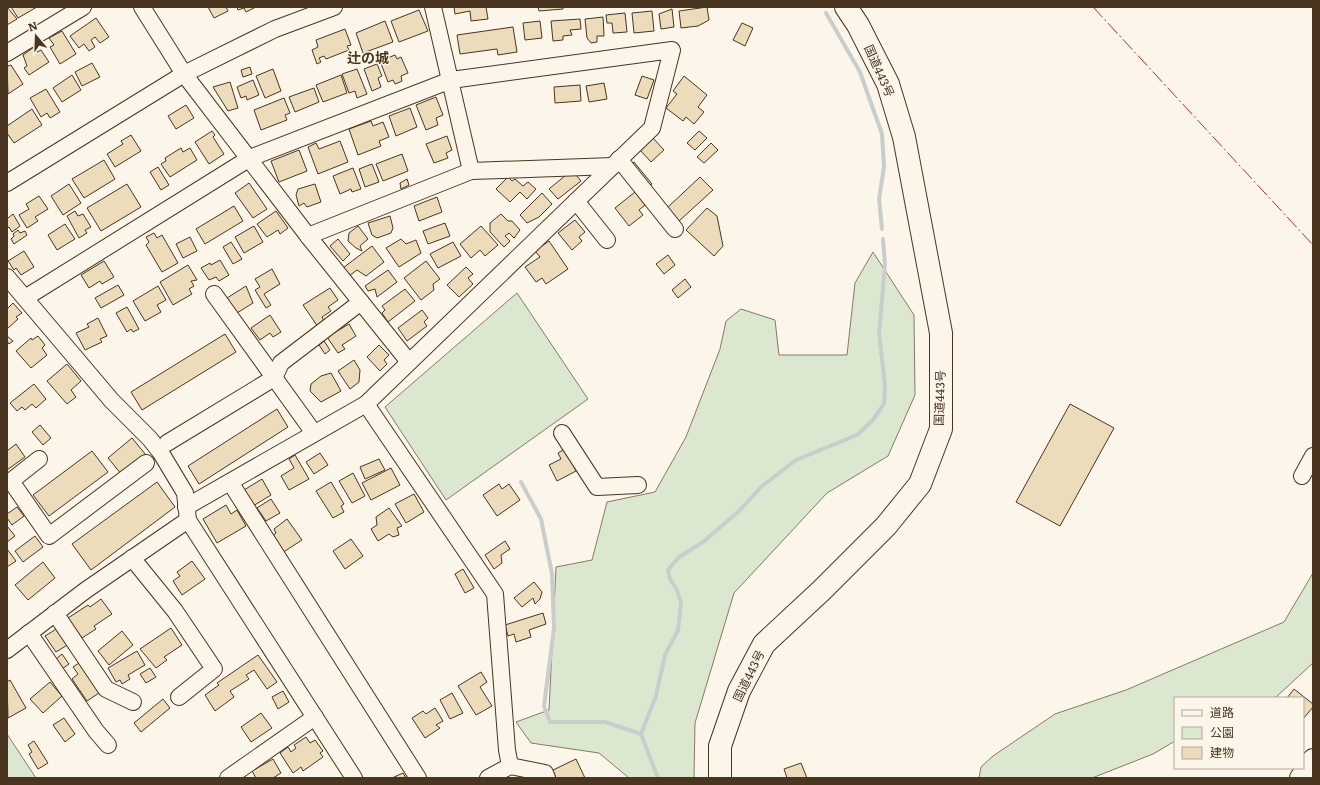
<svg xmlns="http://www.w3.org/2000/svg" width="1320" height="785" viewBox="0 0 1320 785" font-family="Literata,'Noto Sans JP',serif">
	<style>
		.green { fill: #dce7d0; stroke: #887966 }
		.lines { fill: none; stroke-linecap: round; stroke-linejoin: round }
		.stream { stroke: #c9cecd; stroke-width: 4 }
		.building { fill: #ecdcbc; stroke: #4a3520 }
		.minor-casing { stroke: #4a3520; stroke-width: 18 }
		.major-casing { stroke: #4a3520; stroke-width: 22 }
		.highway-casing { stroke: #4a3520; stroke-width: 24 }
		.minor { stroke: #fbf6e9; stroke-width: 16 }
		.major { stroke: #fbf6e9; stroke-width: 20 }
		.highway { stroke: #fbf6e9; stroke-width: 22 }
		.power { stroke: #c62828; stroke-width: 1; stroke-dasharray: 14 3 2 3; stroke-linecap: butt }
		.labels { text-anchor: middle; stroke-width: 3; stroke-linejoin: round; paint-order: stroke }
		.street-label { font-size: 12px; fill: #4a3520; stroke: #fbf6e9 }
		.quarter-label { font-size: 14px; font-weight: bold; fill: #4a3520; stroke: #fbf6e9 }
	</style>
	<rect width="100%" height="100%" fill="#fbf6e9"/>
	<g class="green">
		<path d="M873,252L914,315L915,395L888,456L827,493L734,593L695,723L694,778H629L599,753L531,743L516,722L549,710L556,567L592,560L607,502L655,492L686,437L720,349L726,321L741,309L775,320L779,355H847L855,283Z"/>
		<path d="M517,293L588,399L446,500L385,407Z"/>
		<path d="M1313,573V663L1275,698H1175V741L1153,754L1092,778H979L981,767L993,756L1055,714L1126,690L1284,622Z"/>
		<path d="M7,734L36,778H7Z"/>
	</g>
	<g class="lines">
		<g class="stream">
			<path d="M826,13L860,72L882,134L884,167L879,199L882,229"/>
			<path d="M521,482L541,519L552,574L554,628L544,706L550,722H605L641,734"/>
			<path d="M658,778L641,734L656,696L665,655L678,630L681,603L677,590L670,579L668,570L679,557L703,542L739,511L761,487L796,460L857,435L873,420L884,404L885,385L879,334L885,265L883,239"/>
		</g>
	</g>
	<g class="building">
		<path d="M7,7L17,19L7,25Z"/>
		<path d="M11,7H37L18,18Z"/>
		<path d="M208,7H226L228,11L214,18Z"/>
		<path d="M237,7H256L246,12L244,8L238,10Z"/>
		<path d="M454,7H486L488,19L471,21L470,11L455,14Z"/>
		<path d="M538,7H563V9L539,11Z"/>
		<path d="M707,7L709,20L698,26L681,28L679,11Z"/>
		<path d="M672,9L674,27L661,29L659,14Z"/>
		<path d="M419,10L428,31L399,42L391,21Z"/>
		<path d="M652,11L654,31L634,33L632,13Z"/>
		<path d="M625,13L627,32L613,33L612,23H607L606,15Z"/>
		<path d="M603,17L604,36H597V42L591,43L587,38L585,19Z"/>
		<path d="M96,18L109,37L100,43L95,37L91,40L95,47L89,51L84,44L79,48L70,36Z"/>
		<path d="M580,19L581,29L570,30L572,35L563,36V40L553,41L551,21Z"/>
		<path d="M385,21L393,42L363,53L356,33Z"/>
		<path d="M540,21L542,38L525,40L523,23Z"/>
		<path d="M742,23L753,28L745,46L733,40Z"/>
		<path d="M513,27L517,52L498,55L497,49L460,54L457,35Z"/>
		<path d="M345,29L351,45L347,46L349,50L326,59L324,56L319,58L321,62L317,64L312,50L318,47L316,40Z"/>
		<path d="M62,31L76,54L60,64L50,47L54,45L49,38Z"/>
		<path d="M34,47L37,52L41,50L49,62L29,75L24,68L27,66L23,55Z"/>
		<path d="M395,55L397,59L401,57L408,73L401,76L402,81L395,84L393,80L388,82L380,61Z"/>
		<path d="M92,63L100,77L82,86L75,72Z"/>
		<path d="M7,64L8,66L11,65L23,84L8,94Z"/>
		<path d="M377,64L382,76L378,78L381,87L372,91L364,69Z"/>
		<path d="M250,67L252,74L243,77L241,70Z"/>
		<path d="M273,69L281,91L265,98L256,76Z"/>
		<path d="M357,69L367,94L357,98L355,91L349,93L342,74Z"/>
		<path d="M72,75L81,90L62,102L53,88Z"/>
		<path d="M341,75L347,93L323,102L316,85Z"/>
		<path d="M642,76L654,80L647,99L635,95Z"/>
		<path d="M684,76L707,95L698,107L704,112L694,124L686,117L683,121L666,108L677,94L673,91Z"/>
		<path d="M253,80L259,95L247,100L246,96L241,98L237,87Z"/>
		<path d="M230,82L238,108L228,111L213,87Z"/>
		<path d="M604,83L607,99L589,102L586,86Z"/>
		<path d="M580,85L581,101L555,103L554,87Z"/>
		<path d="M314,88L319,102L295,112L289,97Z"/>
		<path d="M46,89L60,112L50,118L47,113L41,117L30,98Z"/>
		<path d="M436,97L443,115L436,118L438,125L426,130L416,105Z"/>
		<path d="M284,98L290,113L285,115L287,120L261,130L254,110Z"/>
		<path d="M186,105L194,118L176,129L168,116Z"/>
		<path d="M410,108L417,127L396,136L389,116Z"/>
		<path d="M32,109L42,125L14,143L7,133V126Z"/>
		<path d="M371,121L373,126L383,122L389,137L379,141L381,146L358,155L349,129Z"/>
		<path d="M212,131L215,135L213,137L224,154L209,164L195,142Z"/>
		<path d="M699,131L707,138L695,150L687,143Z"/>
		<path d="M131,135L141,151L115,167L107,154L123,144L121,141Z"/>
		<path d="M447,136L452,150L446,153L448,158L434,163L426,144Z"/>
		<path d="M653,138L664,150L651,162L640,150Z"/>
		<path d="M340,141L348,162L318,174L308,147L316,143L319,149Z"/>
		<path d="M711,143L718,150L704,163L697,157Z"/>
		<path d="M181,148L183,152L190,148L197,160L170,177L161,164L166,161L165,158Z"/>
		<path d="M299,150L307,171L279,182L271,161Z"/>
		<path d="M402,154L408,171L383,181L376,164Z"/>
		<path d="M104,160L115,179L84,198L72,179Z"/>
		<path d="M634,162L652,184L647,188L629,166Z"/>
		<path d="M372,164L379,182L365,187L359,169Z"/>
		<path d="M158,167L169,185L161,190L150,172Z"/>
		<path d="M353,168L361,189L352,192L351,189L340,194L333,176Z"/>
		<path d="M572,170L581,181L558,199L549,189Z"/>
		<path d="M508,177L512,181L515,179L523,186L528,182L536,189L527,199L520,192L510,202L496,189Z"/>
		<path d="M700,177L713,190L679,221L667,208Z"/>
		<path d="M407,179L409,185L401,189L400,183Z"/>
		<path d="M249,183L267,209L253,218L235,193Z"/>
		<path d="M69,184L81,203L63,215L51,196Z"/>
		<path d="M127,184L141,207L101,231L87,208Z"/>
		<path d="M315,184L321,202L307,207L304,203L299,206L296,195L298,189Z"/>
		<path d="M635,192L645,205L639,210L643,215L629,226L615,208Z"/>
		<path d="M542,193L552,204L539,217L527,223L520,215Z"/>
		<path d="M39,196L48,209L35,217L38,221L27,228L19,215L29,209L26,204Z"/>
		<path d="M437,197L442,212L419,221L414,206Z"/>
		<path d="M234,206L243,221L205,244L196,229Z"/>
		<path d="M707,208L717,216L723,246L714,256L686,230Z"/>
		<path d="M75,211L78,216L83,214L91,227L85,230L87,233L79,238L67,216Z"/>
		<path d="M276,211L288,228L280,234L278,230L267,237L257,224Z"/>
		<path d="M13,214L20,226L12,232L9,227L7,228V216L8,218Z"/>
		<path d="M501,214L508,221H512L520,230L514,238L509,233L505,236L510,241L504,247L490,232V223Z"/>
		<path d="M390,216L393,228L391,233L377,238L372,235L368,223Z"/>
		<path d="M575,220L585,232L579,237L582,241L572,250L558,233Z"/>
		<path d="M445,223L450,236L428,244L423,231Z"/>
		<path d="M65,224L75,239L57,250L48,235Z"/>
		<path d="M254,226L263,242L244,253L235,237Z"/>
		<path d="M358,226L368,239L360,246L362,251L356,248L348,241L349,233Z"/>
		<path d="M481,226L498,245L485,256L480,250L471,258L460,244Z"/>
		<path d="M18,230L20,233L25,231L27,235L14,244L11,239L14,236L13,234Z"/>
		<path d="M154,233L157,238L162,235L178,263L162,272L146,245L149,242L146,237Z"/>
		<path d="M190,237L197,251L183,258L176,244Z"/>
		<path d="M338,239L350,254L343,261L330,246Z"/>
		<path d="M401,239L406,244L416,240L421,253L399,267L386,248Z"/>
		<path d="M549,241L568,269L546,284L542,278L536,282L525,267L540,257L535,251Z"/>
		<path d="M231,242L242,259L233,264L223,247Z"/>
		<path d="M453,242L461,256L438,268L430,254Z"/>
		<path d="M372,246L384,262L366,276L357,270L349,276L343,268Z"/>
		<path d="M24,251L34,267L21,275L16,268L14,270L8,261Z"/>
		<path d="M668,255L675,265L664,274L656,264Z"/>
		<path d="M220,260L229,275L219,281L216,277L209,280L201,268L210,263L211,265Z"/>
		<path d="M104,261L114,277L102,284L100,281L89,288L81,275Z"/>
		<path d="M426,261L440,279L433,284L434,290L421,300L404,278Z"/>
		<path d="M188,265L197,280L191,281L194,286L189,289L192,294L173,305L160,282Z"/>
		<path d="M466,267L473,274L468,278L473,284L459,297L447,285Z"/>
		<path d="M272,269L280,284L264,294L271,305L266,308L255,290L260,287L255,279Z"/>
		<path d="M388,270L397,282L377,297L375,289L368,291L365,286Z"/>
		<path d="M685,279L691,287L678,298L672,290Z"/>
		<path d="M118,285L124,295L101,308L95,298Z"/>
		<path d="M158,286L166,300L157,305L161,312L145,321L133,301Z"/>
		<path d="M246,286L253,303L237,313L227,298Z"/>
		<path d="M330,288L338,300L328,307L331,311L322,317L325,323L318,327L303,305Z"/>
		<path d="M405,289L415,301L388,322L382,313L385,310L382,306Z"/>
		<path d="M13,303L22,313L16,317L18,319L7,329V309Z"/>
		<path d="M127,307L139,329L133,332L131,329L127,332L116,313Z"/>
		<path d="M422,310L428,318L424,322L427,326L407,341L398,328Z"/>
		<path d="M270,315L281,332L273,337L270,333L260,340L251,328Z"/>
		<path d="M98,318L107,336L100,339L102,342L85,350L76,333L89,327L87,324Z"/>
		<path d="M349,324L356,336L342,345L345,349L338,353L327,337Z"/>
		<path d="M225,334L236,352L142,410L131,392Z"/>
		<path d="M7,336L13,341L9,344L7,341Z"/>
		<path d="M38,336L45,345L42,348L47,355L31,368L16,351L31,338L32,340Z"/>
		<path d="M324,341L330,350L325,354L319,345Z"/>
		<path d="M379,345L389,355L384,360L387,364L380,371L367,357Z"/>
		<path d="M354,360L360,370L359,382L350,389L338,371Z"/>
		<path d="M67,364L81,381L71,390L76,397L67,404L47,381Z"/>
		<path d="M331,373L341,391L321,402L310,391L311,384L321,376Z"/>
		<path d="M34,384L46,399L36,408L32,404L25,410L22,407L17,411L10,403Z"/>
		<path d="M1070,404L1114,428L1060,526L1016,502Z"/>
		<path d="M277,409L288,427L199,484L188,466Z"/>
		<path d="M40,425L51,438L43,445L32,432Z"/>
		<path d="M132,438L146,455L122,475L108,458Z"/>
		<path d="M16,444L25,457L7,470V451Z"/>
		<path d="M565,449L576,471L557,481L549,465L561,459L558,453Z"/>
		<path d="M92,451L108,472L49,516L33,495Z"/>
		<path d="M320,453L328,465L314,474L306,462Z"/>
		<path d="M295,455L309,479L289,490L281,476L294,468L289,459Z"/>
		<path d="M379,459L385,470L365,479L360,467Z"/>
		<path d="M391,468L400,485L371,500L362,483Z"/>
		<path d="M353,473L365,496L352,503L339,481Z"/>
		<path d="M262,479L271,495L253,506L244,490Z"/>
		<path d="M157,482L175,507L91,570L72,544Z"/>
		<path d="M331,482L344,504L341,506L344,512L333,518L316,491Z"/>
		<path d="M499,484L502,489L509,484L520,500L497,516L483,495Z"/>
		<path d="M414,494L424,512L406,523L395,504Z"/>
		<path d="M271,499L280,513L266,521L257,508Z"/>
		<path d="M226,505L231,514L237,510L246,526L217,543L203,519Z"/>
		<path d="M17,507L24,516L12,525L7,518V514Z"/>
		<path d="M389,508L402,526L397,528L399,535L393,537L389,534L378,541L371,529L377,525L376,517Z"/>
		<path d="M287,519L302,540L282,553L271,537L276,533L274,529Z"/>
		<path d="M7,526L15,536L7,542Z"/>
		<path d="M35,536L43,547L23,562L15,551Z"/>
		<path d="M351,539L363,556L345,569L333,551Z"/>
		<path d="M505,541L510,549L501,555L502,563L494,569L485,555Z"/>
		<path d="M7,549L16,561L7,567Z"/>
		<path d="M192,561L205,579L182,595L173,581L180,576L177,572Z"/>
		<path d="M43,562L55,578L28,600L15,585Z"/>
		<path d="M463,569L474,588L465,593L455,574Z"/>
		<path d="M534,582L542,592L540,599L535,604L533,598L522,607L514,598Z"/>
		<path d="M101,599L112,614L94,626L96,629L82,638L68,618L88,605L90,607Z"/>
		<path d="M543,613L546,624L529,630L531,637L516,642L514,634L508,636L505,625Z"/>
		<path d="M58,628L69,644L56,652L45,636Z"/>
		<path d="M171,628L182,645L164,657L167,660L156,668L140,649Z"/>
		<path d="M122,631L133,645L109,665L98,651Z"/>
		<path d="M137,651L145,665L128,675L130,679L122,684L120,680L116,682L108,668Z"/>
		<path d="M62,654L69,664L62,669L56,659Z"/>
		<path d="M258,655L277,682L267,689L254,670L246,675L249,679L230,691L234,697L215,711L205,695L219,685L217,683Z"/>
		<path d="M82,661L102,691L87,701L72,679L78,674L73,667Z"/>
		<path d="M150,668L156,677L146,683L140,674Z"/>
		<path d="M481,672L487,682L480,687L492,706L476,715L458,686Z"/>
		<path d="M10,680L26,708L8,718L7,682Z"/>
		<path d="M50,682L62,696L43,713L30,699Z"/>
		<path d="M1294,689L1313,704V707L1303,719V698H1287Z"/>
		<path d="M283,691L289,702L278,709L272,697Z"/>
		<path d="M452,693L463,713L450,719L440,700Z"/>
		<path d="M163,699L170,708L141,732L134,723Z"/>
		<path d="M435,708L443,721L436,725L440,728L425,738L412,718L423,711L426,714Z"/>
		<path d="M261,713L272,728L251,742L241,727Z"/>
		<path d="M64,718L75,734L65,742L53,725Z"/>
		<path d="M306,737L310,743L315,740L323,751L320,753L323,757L303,771L301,767L293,773L280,753L288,747L291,752L296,748L294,745Z"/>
		<path d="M34,741L48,763L38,769L29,754L32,752L28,745Z"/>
		<path d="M273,759L281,773L273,778H256L252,771Z"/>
		<path d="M576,759L585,778H556L553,770Z"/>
		<path d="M801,763L807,778H787L784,769Z"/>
		<path d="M403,773L406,778H392Z"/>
	</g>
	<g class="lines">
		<g class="minor-casing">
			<g id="minor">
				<path d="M142,7L184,74L308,236L409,362"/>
				<path d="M433,7L471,171"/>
				<path d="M7,53L83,7"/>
				<path d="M619,159L675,229"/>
				<path d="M7,183L184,74L275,29L334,7"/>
				<path d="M576,201L607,240"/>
				<path d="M308,236L471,171L613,166"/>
				<path d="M7,277L112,401L150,439L161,453L185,493L188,520L354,778"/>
				<path d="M214,294L314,433"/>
				<path d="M25,298L250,158L451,80L672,50L652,128L366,404L186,507"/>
				<path d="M366,404L495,594L507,750L510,766"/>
				<path d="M562,433L597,487L638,485"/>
				<path d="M167,443L274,378L281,363L361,302"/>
				<path d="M39,459L11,481L49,536L146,463"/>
				<path d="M1302,476L1313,456"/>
				<path d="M230,482L418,778"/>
				<path d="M132,558L175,611L214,669L179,697"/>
				<path d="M55,613L106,689L133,702"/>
				<path d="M29,633L96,731L108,745"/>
				<path d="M7,650L86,590L188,520"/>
				<path d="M228,778L315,717"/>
				<path d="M488,778L510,766L545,773L547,778"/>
			</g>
		</g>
		<g class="major-casing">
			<path id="major" d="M1300,778L1313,759"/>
		</g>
		<g class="highway-casing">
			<path id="highway" d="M720,778V746L739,691L764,644L822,590L886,526L920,484L941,429V333L904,137L888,84L858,25L846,7"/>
		</g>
		<use href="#minor" class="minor"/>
		<use href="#major" class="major"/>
		<use href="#highway" class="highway"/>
		<path class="power" d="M1093,7L1313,245"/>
	</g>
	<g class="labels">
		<g class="street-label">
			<text transform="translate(879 71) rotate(66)" y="4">国道443号</text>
			<text transform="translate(940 398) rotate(-88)" y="4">国道443号</text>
			<text transform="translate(749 676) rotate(-64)" y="4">国道443号</text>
		</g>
		<g class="quarter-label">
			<text x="368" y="63">辻の城</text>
		</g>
	</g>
	<rect width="1320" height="785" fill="none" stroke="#4a3520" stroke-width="16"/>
	<rect x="1174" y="697" width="130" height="72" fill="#fbf6e9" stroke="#b4a999"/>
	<rect x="1182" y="710" width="20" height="6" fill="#fbf6e9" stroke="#b4a999"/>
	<text x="1210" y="717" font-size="12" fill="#4a3520">道路</text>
	<rect x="1182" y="727" width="20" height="12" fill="#dce7d0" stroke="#b4a999"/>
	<text x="1210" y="737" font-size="12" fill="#4a3520">公園</text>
	<rect x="1182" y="747" width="20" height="12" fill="#ecdcbc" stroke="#b4a999"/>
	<text x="1210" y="757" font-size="12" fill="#4a3520">建物</text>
	<g transform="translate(36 36) rotate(341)" stroke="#fbf6e9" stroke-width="3" paint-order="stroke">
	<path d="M0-3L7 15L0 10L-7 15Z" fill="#4a3520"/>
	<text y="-6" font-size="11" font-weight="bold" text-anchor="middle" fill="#4a3520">N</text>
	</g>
</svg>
